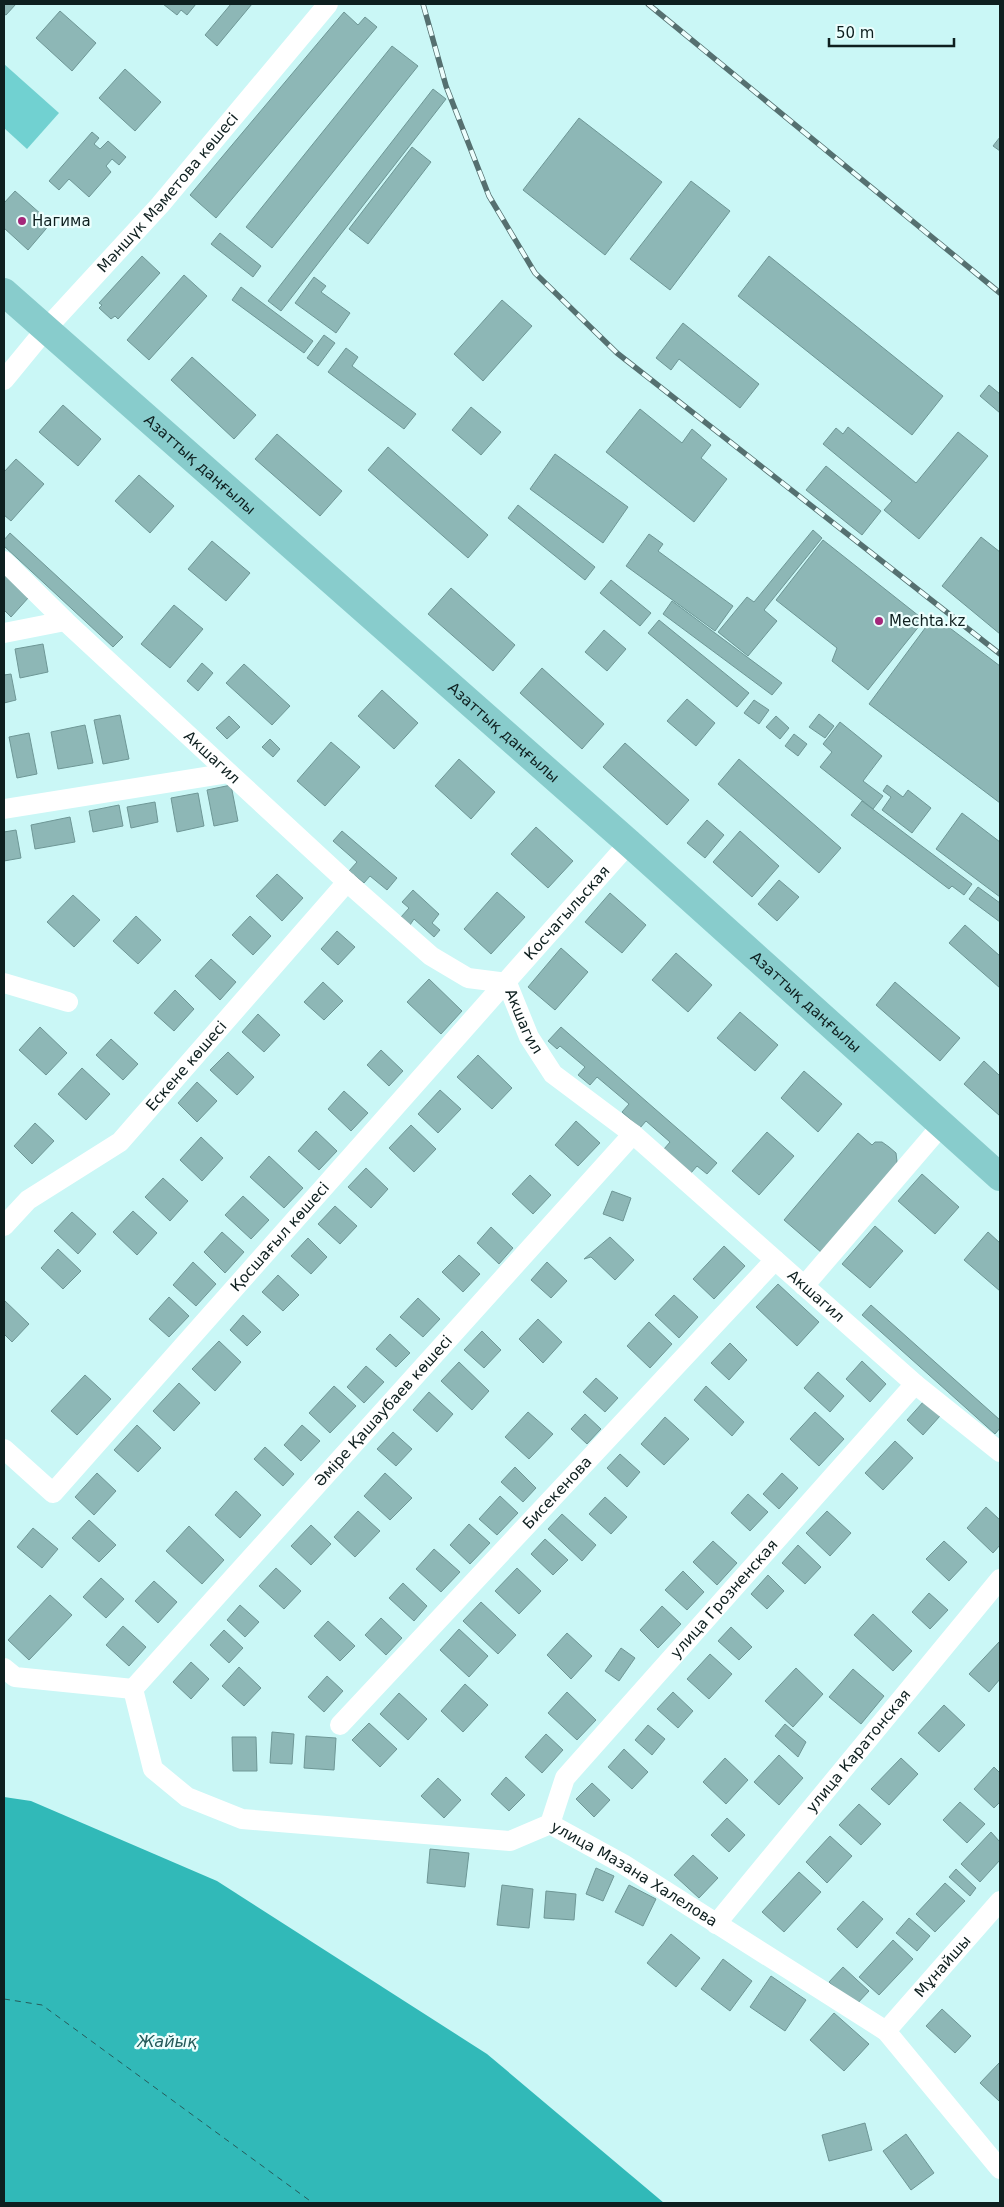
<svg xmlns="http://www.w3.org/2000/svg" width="1004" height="2207" viewBox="0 0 1004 2207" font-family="'DejaVu Sans',sans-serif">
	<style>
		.green { fill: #71d1d1 }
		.water { fill: #31b9b8 }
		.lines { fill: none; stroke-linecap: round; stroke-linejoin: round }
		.ferry { stroke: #265b5b; stroke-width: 1; stroke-dasharray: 6 5; stroke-linecap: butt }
		.building { fill: #8db7b6; stroke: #6e9796 }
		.minor { stroke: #fff; stroke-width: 20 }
		.primary { stroke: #8cc; stroke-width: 28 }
		.rail-casing { stroke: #557070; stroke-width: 5.5 }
		.rail { stroke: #ecfefd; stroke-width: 4; stroke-dasharray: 11; stroke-linecap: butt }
		.poi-dot { fill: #a4277a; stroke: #ecfefd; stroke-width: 2 }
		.labels { text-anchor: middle; stroke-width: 4.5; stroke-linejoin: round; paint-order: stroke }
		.street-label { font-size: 15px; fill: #0e1f1f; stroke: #ecfefd }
		.poi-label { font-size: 15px; fill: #0e1f1f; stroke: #ecfefd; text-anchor: start }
		.water-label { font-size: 16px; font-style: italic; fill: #265b5b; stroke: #ecfefd }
	</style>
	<rect width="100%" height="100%" fill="#caf7f6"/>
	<path class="green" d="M4,64L59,113L27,149L4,128Z"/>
	<path class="water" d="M4,1797L31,1801L217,1881L487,2054L664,2203H4Z"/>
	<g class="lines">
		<path class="ferry" d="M4,1999L42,2005L313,2203"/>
	</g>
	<g class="building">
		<path d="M4,4H16L6,15L4,14Z"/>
		<path d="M163,4H196L187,15L181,10L177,15Z"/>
		<path d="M231,4H252L217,46L205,35Z"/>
		<path d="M60,11L96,43L72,71L36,38Z"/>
		<path d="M344,12L358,25L365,17L377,27L216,218L190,195Z"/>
		<path d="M392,46L418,66L272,248L246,227Z"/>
		<path d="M125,69L161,102L135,131L99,98Z"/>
		<path d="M433,89L446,99L281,311L268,301Z"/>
		<path d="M579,118L662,182L605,255L523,190Z"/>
		<path d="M92,132L99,138L94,144L100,149L108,141L126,157L119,165L112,159L106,166L111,172L89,197L69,179L59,190L49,181Z"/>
		<path d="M1000,137V151L993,146Z"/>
		<path d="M412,147L431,162L368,244L349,229Z"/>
		<path d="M691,181L730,211L670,290L630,259Z"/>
		<path d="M15,191L51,223L28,250L4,228V203Z"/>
		<path d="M220,233L261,266L253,277L211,244Z"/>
		<path d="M142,256L160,273L118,319L115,316L111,319L99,308L102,305L99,303Z"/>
		<path d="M769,256L943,396L912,435L738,296Z"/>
		<path d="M184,275L207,296L149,360L127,340Z"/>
		<path d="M314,277L326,286L321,292L350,313L336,333L295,303Z"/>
		<path d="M241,287L313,341L304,353L232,300Z"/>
		<path d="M502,300L532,326L483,381L454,354Z"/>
		<path d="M683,323L759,384L740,408L679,359L671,370L656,358Z"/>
		<path d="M324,335L335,343L318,366L307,358Z"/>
		<path d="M346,348L358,357L352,366L416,414L404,429L328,372Z"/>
		<path d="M192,357L256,415L234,439L171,380Z"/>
		<path d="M989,385L1000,394V413L980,396Z"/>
		<path d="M63,405L101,439L78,466L39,432Z"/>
		<path d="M471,407L501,432L481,455L452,430Z"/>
		<path d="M640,409L682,443L692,429L711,445L701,458L727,479L694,522L606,452Z"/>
		<path d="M848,427L916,483L958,432L988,456L919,539L884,510L892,501L823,444L836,428L843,434Z"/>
		<path d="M277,434L342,491L320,516L255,459Z"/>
		<path d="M388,447L488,535L468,558L368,470Z"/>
		<path d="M555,454L628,507L603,543L530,489Z"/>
		<path d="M16,459L44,484L11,521L4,515V472Z"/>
		<path d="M826,466L881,511L862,535L806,490Z"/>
		<path d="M139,475L174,506L150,533L115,501Z"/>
		<path d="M518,505L595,567L585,580L508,518Z"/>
		<path d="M813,530L822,538L764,610L777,621L748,656L718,632L747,597L754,602Z"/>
		<path d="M10,533L123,637L113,647L4,546V540Z"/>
		<path d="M649,534L663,544L658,551L733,606L715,631L626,566Z"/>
		<path d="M981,537L1000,552V634L942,586Z"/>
		<path d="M823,540L924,620L868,690L832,661L837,648L776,600Z"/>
		<path d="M212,541L250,573L226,601L188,569Z"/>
		<path d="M5,575L29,597L11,617L4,610V577Z"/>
		<path d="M611,580L651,613L640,626L600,593Z"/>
		<path d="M451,588L515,645L493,671L428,614Z"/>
		<path d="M672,601L782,683L772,695L663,614Z"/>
		<path d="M174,605L203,629L170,668L141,644Z"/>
		<path d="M934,616L1000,666V803L869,704Z"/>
		<path d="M659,620L749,693L737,707L648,633Z"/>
		<path d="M604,630L626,649L607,671L585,652Z"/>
		<path d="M43,644L48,672L20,678L15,649Z"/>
		<path d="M202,663L213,673L198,691L187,681Z"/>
		<path d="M244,664L290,706L272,725L226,683Z"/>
		<path d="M542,668L604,724L582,749L520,693Z"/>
		<path d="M11,674L16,700L4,703V675Z"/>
		<path d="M382,690L418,723L394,749L358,716Z"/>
		<path d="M687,699L715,723L696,746L667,721Z"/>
		<path d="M754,700L769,710L759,724L744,713Z"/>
		<path d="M819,714L834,726L825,738L809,727Z"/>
		<path d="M120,715L129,759L103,764L94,720Z"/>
		<path d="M229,716L240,727L227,739L216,728Z"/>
		<path d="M776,716L789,728L780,739L766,727Z"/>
		<path d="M840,722L882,756L863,781L883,796L873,809L820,767L832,752L823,744Z"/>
		<path d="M85,725L93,763L58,769L51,732Z"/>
		<path d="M29,733L37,774L17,778L9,737Z"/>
		<path d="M794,734L807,744L798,756L785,746Z"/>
		<path d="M270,739L280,749L273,757L262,747Z"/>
		<path d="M331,742L360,767L325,806L297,781Z"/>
		<path d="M625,743L689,800L667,825L603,767Z"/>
		<path d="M459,759L495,792L471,819L435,786Z"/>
		<path d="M739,759L841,848L819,873L718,784Z"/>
		<path d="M231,785L238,821L214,826L207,790Z"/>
		<path d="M887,785L903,797L908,790L931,808L912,833L882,810L891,797L883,791Z"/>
		<path d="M198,793L204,826L177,832L171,798Z"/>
		<path d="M862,801L972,884L964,895L952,886L949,889L851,815Z"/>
		<path d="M155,802L158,822L131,828L127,807Z"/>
		<path d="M119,805L123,826L93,832L89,811Z"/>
		<path d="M962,813L1000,842V897L936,849Z"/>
		<path d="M70,817L75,842L35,849L31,825Z"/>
		<path d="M707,820L724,835L705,858L687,843Z"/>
		<path d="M536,827L573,861L548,888L511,854Z"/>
		<path d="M16,830L21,858L4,861V832Z"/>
		<path d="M342,831L397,878L387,890L370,876L364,883L349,871L357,862L333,841Z"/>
		<path d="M740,831L779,866L752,897L713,862Z"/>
		<path d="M277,874L303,898L282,921L256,896Z"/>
		<path d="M779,880L799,897L777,921L758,904Z"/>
		<path d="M978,887L1000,903V922L969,899Z"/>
		<path d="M413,890L439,914L432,923L440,930L434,937L414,919L410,925L401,917L409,908L402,902Z"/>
		<path d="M497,892L525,917L491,954L464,929Z"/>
		<path d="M610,893L646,925L622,953L585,922Z"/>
		<path d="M73,895L100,920L74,947L47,922Z"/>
		<path d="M136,916L161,940L138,964L113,941Z"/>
		<path d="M250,916L271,936L253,955L232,935Z"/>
		<path d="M965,925L1000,956V988L949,943Z"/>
		<path d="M337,931L355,947L338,965L321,949Z"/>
		<path d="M561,948L588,972L555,1010L528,987Z"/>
		<path d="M676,953L712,985L688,1012L652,980Z"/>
		<path d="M211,959L236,982L220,1000L195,976Z"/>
		<path d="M429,979L462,1011L441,1034L407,1002Z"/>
		<path d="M323,982L343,1001L324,1020L304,1002Z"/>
		<path d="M895,982L960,1038L940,1061L876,1005Z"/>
		<path d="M175,990L194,1009L174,1031L154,1013Z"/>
		<path d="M740,1012L778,1045L755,1071L717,1038Z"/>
		<path d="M258,1014L280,1035L264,1052L242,1032Z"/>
		<path d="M40,1027L67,1053L46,1075L19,1050Z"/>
		<path d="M561,1027L717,1163L707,1174L697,1166L691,1173L664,1149L670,1142L646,1121L640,1128L622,1112L629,1104L597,1077L590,1085L578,1075L585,1067L560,1046L557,1049L548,1041Z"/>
		<path d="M111,1039L138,1064L123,1080L96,1055Z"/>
		<path d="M381,1050L403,1071L389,1086L367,1065Z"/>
		<path d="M228,1052L254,1077L237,1095L210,1070Z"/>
		<path d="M478,1055L512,1088L492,1109L457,1077Z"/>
		<path d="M984,1061L1000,1076V1116L964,1084Z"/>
		<path d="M82,1068L110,1094L86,1120L58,1094Z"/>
		<path d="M804,1071L842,1104L818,1132L781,1098Z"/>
		<path d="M197,1082L217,1101L197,1122L178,1103Z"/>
		<path d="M440,1090L461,1109L438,1133L418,1114Z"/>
		<path d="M344,1091L368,1113L351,1131L328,1109Z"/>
		<path d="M576,1121L600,1143L578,1166L555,1145Z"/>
		<path d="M35,1123L54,1141L32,1164L14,1146Z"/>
		<path d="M411,1125L436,1149L414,1172L389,1148Z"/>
		<path d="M316,1131L337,1151L319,1170L298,1151Z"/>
		<path d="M767,1132L794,1156L759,1195L732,1171Z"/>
		<path d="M858,1133L872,1145L875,1142H882L889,1147L896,1153L898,1170L822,1253L784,1220Z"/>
		<path d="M201,1137L223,1158L202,1181L180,1160Z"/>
		<path d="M269,1156L303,1188L284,1208L250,1177Z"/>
		<path d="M366,1168L388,1189L371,1208L348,1187Z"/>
		<path d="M922,1174L959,1207L935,1234L898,1201Z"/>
		<path d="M530,1175L551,1195L533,1214L512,1194Z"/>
		<path d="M163,1178L188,1201L170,1221L145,1197Z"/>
		<path d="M612,1191L631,1198L623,1221L603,1214Z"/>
		<path d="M243,1196L269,1220L251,1239L225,1215Z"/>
		<path d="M335,1206L357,1226L340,1244L318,1224Z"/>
		<path d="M133,1211L157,1233L137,1255L113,1232Z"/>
		<path d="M72,1212L96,1234L78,1254L54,1231Z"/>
		<path d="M875,1226L903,1251L870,1288L842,1264Z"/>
		<path d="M491,1227L513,1248L499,1264L477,1243Z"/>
		<path d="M222,1232L244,1252L225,1273L204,1252Z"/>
		<path d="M988,1232L1000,1243V1291L964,1260Z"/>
		<path d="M610,1237L634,1260L615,1280L591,1257L584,1259Z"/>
		<path d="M308,1238L327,1257L311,1274L291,1256Z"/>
		<path d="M724,1246L745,1266L714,1299L693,1279Z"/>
		<path d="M58,1249L81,1271L63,1289L41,1268Z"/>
		<path d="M459,1255L480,1274L463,1292L442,1272Z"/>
		<path d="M193,1262L216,1284L196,1306L173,1285Z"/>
		<path d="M547,1262L567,1281L551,1298L531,1280Z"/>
		<path d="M278,1275L299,1295L283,1311L262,1292Z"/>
		<path d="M778,1284L819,1322L797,1346L756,1307Z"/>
		<path d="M674,1295L698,1317L679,1338L655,1315Z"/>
		<path d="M169,1297L189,1316L169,1337L149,1319Z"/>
		<path d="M418,1298L440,1319L423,1337L400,1317Z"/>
		<path d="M4,1300L29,1324L12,1342L4,1334Z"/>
		<path d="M871,1305L1000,1420V1428L995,1434L862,1315Z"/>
		<path d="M243,1315L261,1332L247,1346L230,1330Z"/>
		<path d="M538,1319L562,1342L543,1363L519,1339Z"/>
		<path d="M649,1322L672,1344L650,1368L627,1346Z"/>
		<path d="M482,1331L501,1350L484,1368L464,1350Z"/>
		<path d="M390,1334L410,1353L396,1367L376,1349Z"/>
		<path d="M219,1341L241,1362L215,1391L192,1369Z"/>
		<path d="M730,1343L747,1360L729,1380L711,1363Z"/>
		<path d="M862,1361L886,1384L870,1402L846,1379Z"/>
		<path d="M459,1362L489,1391L472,1410L441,1381Z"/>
		<path d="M366,1366L384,1382L364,1403L347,1387Z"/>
		<path d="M818,1372L844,1396L830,1412L804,1388Z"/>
		<path d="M85,1375L111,1399L77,1435L51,1411Z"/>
		<path d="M596,1378L618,1398L605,1412L583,1392Z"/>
		<path d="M179,1383L200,1403L174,1431L153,1411Z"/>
		<path d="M334,1386L356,1406L330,1433L309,1413Z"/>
		<path d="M706,1386L744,1422L732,1436L694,1400Z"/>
		<path d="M429,1392L453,1414L437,1432L413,1410Z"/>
		<path d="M924,1401L940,1416L923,1435L907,1420Z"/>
		<path d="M528,1412L553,1434L529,1459L505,1437Z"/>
		<path d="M815,1412L844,1439L819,1466L790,1439Z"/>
		<path d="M585,1414L601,1429L587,1444L571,1429Z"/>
		<path d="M665,1417L689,1439L664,1465L641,1444Z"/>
		<path d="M137,1425L161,1448L138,1472L114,1450Z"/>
		<path d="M302,1425L320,1441L301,1461L284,1445Z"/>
		<path d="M393,1432L412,1449L396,1466L377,1449Z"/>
		<path d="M895,1441L913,1458L883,1490L865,1473Z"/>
		<path d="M265,1447L294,1474L283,1486L254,1459Z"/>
		<path d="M620,1454L640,1472L627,1487L607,1468Z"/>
		<path d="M515,1467L536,1488L523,1502L501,1482Z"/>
		<path d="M97,1473L116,1491L94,1515L75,1497Z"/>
		<path d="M385,1473L412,1498L390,1520L364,1496Z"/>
		<path d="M782,1473L798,1488L779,1509L763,1494Z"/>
		<path d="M236,1491L261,1515L240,1538L215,1515Z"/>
		<path d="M748,1494L768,1512L750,1531L731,1513Z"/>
		<path d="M500,1496L518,1513L497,1535L479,1519Z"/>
		<path d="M605,1497L627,1517L611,1534L589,1514Z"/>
		<path d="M986,1507L1000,1520V1545L993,1553L967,1528Z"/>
		<path d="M358,1511L380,1531L355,1557L334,1537Z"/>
		<path d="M827,1511L851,1533L830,1556L806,1533Z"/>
		<path d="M562,1514L596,1545L582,1561L548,1529Z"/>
		<path d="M89,1520L116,1545L99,1562L72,1538Z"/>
		<path d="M469,1524L490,1543L470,1564L450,1545Z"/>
		<path d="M311,1525L331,1544L311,1565L291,1546Z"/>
		<path d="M189,1526L224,1560L202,1584L166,1551Z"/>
		<path d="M33,1528L58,1549L42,1568L17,1547Z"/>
		<path d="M545,1539L568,1560L553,1575L531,1554Z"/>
		<path d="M713,1541L737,1563L717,1585L693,1562Z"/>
		<path d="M944,1541L967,1562L949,1581L926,1559Z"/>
		<path d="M798,1545L821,1567L805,1584L782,1563Z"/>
		<path d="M434,1549L460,1572L441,1592L416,1569Z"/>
		<path d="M276,1568L301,1591L284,1609L259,1586Z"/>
		<path d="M517,1568L541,1591L519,1614L495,1591Z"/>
		<path d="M683,1571L704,1592L687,1610L665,1590Z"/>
		<path d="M768,1575L784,1591L767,1609L751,1594Z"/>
		<path d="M101,1578L124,1599L106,1618L83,1597Z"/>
		<path d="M154,1581L177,1602L158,1623L135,1601Z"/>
		<path d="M403,1583L427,1606L414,1621L389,1598Z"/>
		<path d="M929,1593L948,1610L930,1629L912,1612Z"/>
		<path d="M50,1595L72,1615L29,1660L8,1640Z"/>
		<path d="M481,1602L516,1635L498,1654L463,1621Z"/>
		<path d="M240,1605L259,1622L245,1637L227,1620Z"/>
		<path d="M662,1606L681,1624L658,1648L640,1630Z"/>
		<path d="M873,1614L912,1651L893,1671L854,1635Z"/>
		<path d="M381,1618L402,1638L386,1655L365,1635Z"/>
		<path d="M328,1621L355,1646L340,1661L314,1636Z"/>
		<path d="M123,1626L146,1647L129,1666L106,1645Z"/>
		<path d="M731,1627L752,1647L739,1660L718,1641Z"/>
		<path d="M459,1629L488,1656L469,1677L440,1650Z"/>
		<path d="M224,1630L243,1648L229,1663L210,1645Z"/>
		<path d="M567,1633L592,1656L571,1679L547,1655Z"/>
		<path d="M1000,1641V1679L989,1692L969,1674Z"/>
		<path d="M621,1648L635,1658L619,1681L605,1671Z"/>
		<path d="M710,1654L732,1674L709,1699L687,1679Z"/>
		<path d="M191,1662L209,1679L191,1699L173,1682Z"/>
		<path d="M239,1667L261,1688L244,1706L222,1686Z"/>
		<path d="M796,1668L823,1694L793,1727L765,1701Z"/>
		<path d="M853,1669L884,1696L861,1724L829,1697Z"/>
		<path d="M327,1676L343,1691L324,1712L308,1697Z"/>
		<path d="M465,1684L488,1705L463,1732L441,1711Z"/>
		<path d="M567,1692L596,1720L577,1740L548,1713Z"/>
		<path d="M673,1692L693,1711L678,1728L657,1709Z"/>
		<path d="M399,1693L427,1719L408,1740L380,1714Z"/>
		<path d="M944,1705L965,1725L939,1752L918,1733Z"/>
		<path d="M369,1723L397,1749L380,1767L352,1740Z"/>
		<path d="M785,1724L806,1742L798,1757L775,1736Z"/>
		<path d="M648,1725L665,1739L652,1755L635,1740Z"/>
		<path d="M272,1732L294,1734L292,1764L270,1763Z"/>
		<path d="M546,1734L563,1750L542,1773L525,1757Z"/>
		<path d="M306,1736L336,1738L334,1770L304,1768Z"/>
		<path d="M232,1737H256L257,1771H233Z"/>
		<path d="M624,1749L648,1772L632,1789L608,1767Z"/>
		<path d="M779,1755L803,1778L779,1805L754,1782Z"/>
		<path d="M725,1758L748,1780L726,1804L703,1782Z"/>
		<path d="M901,1758L918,1774L889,1805L871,1789Z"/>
		<path d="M994,1767L1000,1773V1802L994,1808L974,1789Z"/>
		<path d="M506,1777L525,1795L509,1811L491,1794Z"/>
		<path d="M438,1778L461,1800L444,1818L421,1796Z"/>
		<path d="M592,1783L610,1800L594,1817L576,1799Z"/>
		<path d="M960,1802L985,1824L967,1843L943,1820Z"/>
		<path d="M859,1804L881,1824L861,1845L839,1825Z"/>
		<path d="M727,1818L745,1835L729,1852L711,1835Z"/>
		<path d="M991,1832L1000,1842V1860L980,1882L961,1864Z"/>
		<path d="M830,1836L852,1856L827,1883L806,1862Z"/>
		<path d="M430,1849L469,1853L465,1887L427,1883Z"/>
		<path d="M693,1855L718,1878L699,1898L674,1875Z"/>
		<path d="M596,1868L614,1876L603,1901L586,1894Z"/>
		<path d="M956,1869L976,1888L970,1896L949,1877Z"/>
		<path d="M799,1872L821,1892L784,1932L762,1912Z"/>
		<path d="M945,1883L965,1901L935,1932L916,1914Z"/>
		<path d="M502,1885L533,1889L529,1928L497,1925Z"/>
		<path d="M629,1885L656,1899L643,1926L615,1912Z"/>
		<path d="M546,1891L576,1894L574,1920L544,1918Z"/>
		<path d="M863,1901L883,1919L857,1948L837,1929Z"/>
		<path d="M909,1918L930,1936L917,1951L896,1933Z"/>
		<path d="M671,1934L700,1958L676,1987L647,1963Z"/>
		<path d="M893,1940L913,1959L879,1995L859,1977Z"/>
		<path d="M723,1959L752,1981L730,2011L701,1989Z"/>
		<path d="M843,1967L869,1991L855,2006L829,1982Z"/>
		<path d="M771,1976L806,2000L785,2031L750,2007Z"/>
		<path d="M942,2009L971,2036L955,2053L926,2026Z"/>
		<path d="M834,2013L869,2044L844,2071L810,2040Z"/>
		<path d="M1000,2062V2100L999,2101L980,2083Z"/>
		<path d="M865,2123L872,2150L829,2161L822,2135Z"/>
		<path d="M906,2134L934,2173L911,2190L883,2151Z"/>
	</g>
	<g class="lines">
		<g class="minor">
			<path id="s1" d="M4,380L45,330L160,205L328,4"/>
			<path id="s2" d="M4,561L65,621L229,773L347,882L431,956L468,978L507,983L529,1037L553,1074L633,1134L915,1384L1000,1452"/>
			<path d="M4,633L65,621"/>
			<path d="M4,809L229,773"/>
			<path d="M4,983L68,1002"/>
			<path id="s3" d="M4,1226L28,1200L120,1142L347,882"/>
			<path d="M804,1286L942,1125"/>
			<path id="s4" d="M4,1449L53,1493L629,843"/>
			<path d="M4,1668L15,1677L133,1689"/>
			<path id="s5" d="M133,1689L153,1769L187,1797L242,1819L510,1841L550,1824L623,1864L886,2031L1000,2169"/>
			<path id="s6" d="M133,1689L633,1134"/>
			<path id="s7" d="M340,1725L775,1260"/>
			<path id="s8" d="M550,1824L565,1778L915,1384"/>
			<path id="s9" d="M716,1924L1000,1579"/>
			<path id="s10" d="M886,2031L1000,1901"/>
		</g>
		<path class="primary" id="s11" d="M4,292L629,843L1000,1177"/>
		<g class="rail-casing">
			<g id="rail">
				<path d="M423,4L446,86L489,196L535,273L617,353L1000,654"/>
				<path d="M648,4L1000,293"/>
			</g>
		</g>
		<use href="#rail" class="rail"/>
	</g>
	<g class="poi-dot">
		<circle cx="22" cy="221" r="5"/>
		<circle cx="879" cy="621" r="5"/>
	</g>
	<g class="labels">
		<g class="street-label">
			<text dy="5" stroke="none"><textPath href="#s1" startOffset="249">Мәншүк Мәметова көшесі</textPath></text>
			<text dy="5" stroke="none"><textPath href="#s11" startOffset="261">Азаттық даңғылы</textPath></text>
			<text dy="5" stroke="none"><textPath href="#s11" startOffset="666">Азаттық даңғылы</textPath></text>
			<text dy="5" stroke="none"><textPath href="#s2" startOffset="286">Акшагил</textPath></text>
			<text dy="5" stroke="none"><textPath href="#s4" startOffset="841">Косчагыльская</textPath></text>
			<text dy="5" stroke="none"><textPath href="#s11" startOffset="1071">Азаттық даңғылы</textPath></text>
			<text dy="5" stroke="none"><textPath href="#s2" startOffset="706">Акшагил</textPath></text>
			<text dy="5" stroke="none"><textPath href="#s3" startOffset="245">Ескене көшесі</textPath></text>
			<text dy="5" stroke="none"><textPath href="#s4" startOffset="408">Қосшағыл көшесі</textPath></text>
			<text dy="5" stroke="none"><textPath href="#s2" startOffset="1111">Акшагил</textPath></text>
			<text dy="5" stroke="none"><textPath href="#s6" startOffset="374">Әміре Қашаубаев көшесі</textPath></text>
			<text dy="5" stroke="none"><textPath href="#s7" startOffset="318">Бисекенова</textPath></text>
			<text dy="5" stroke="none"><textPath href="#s8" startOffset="288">улица Грозненская</textPath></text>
			<text dy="5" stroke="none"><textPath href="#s9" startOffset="224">улица Каратонская</textPath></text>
			<text dy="5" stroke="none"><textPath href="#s5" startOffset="596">улица Мазана Халелова</textPath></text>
			<text dy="5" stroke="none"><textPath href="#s10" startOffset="86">Мұнайшы</textPath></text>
		</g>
		<g class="poi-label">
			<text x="32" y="226">Нагима</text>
			<text x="889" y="626">Mechta.kz</text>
		</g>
		<g class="water-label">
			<text x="167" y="2047">Жайық</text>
		</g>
	</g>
	<rect width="1004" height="2207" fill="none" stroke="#0e1f1f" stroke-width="10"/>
	<path d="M829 38v8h125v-8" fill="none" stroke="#0e1f1f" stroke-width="2.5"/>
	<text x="836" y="38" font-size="15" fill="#0e1f1f" stroke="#ecfefd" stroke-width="4" paint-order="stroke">50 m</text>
</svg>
